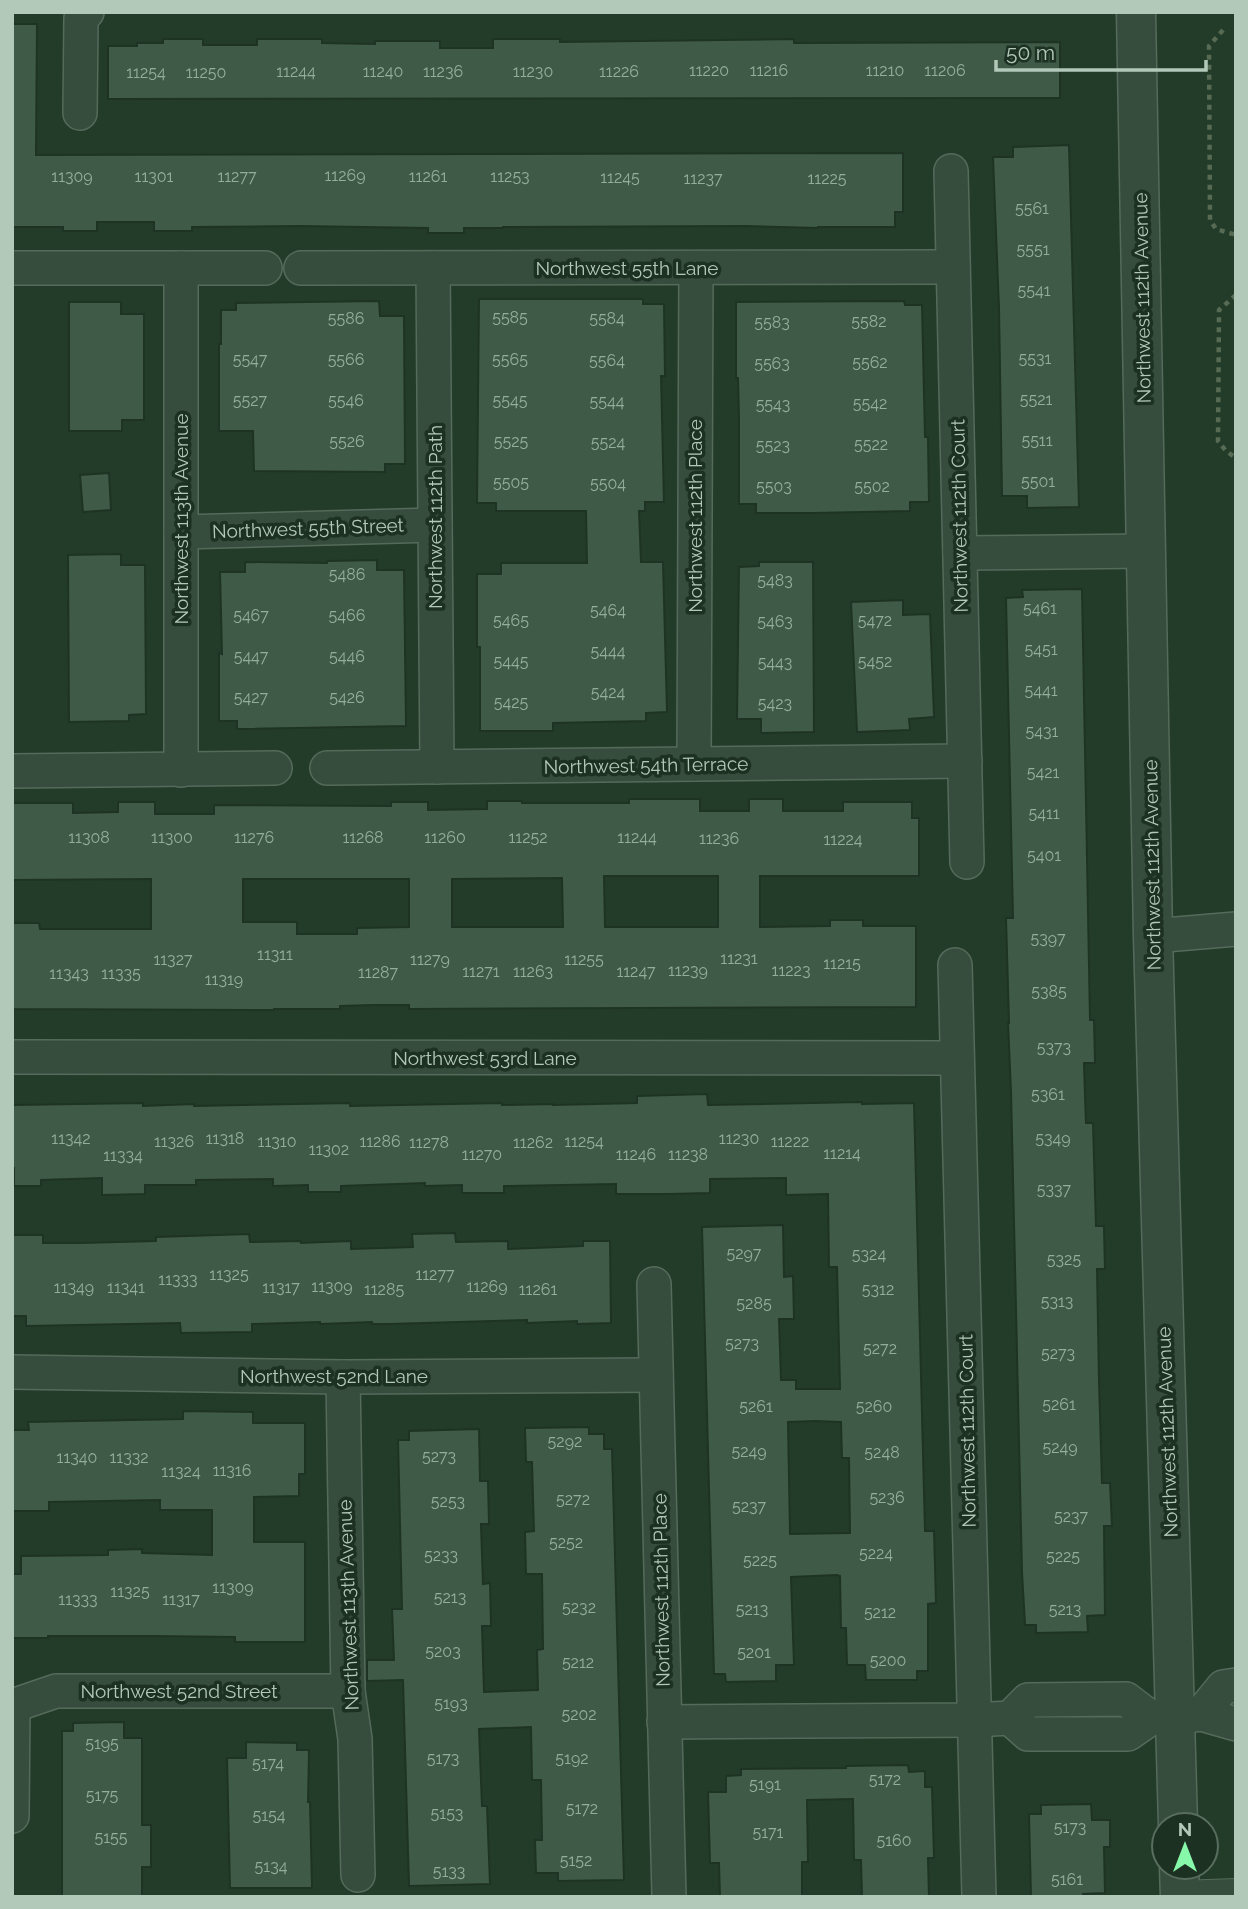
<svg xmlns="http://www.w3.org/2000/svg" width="1248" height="1909" viewBox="0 0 1248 1909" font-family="Raleway,sans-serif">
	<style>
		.building { fill: #3f5b47; stroke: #1e3324; stroke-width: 2; fill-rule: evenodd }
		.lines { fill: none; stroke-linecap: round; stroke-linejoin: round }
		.service-casing { stroke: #556a5b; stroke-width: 20 }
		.minor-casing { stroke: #556a5b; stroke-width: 36 }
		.tertiary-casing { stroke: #556a5b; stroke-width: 41 }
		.path { stroke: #576a53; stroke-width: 4.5; stroke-dasharray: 5 5; stroke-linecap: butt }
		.service { stroke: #364c3c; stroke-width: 18 }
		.minor { stroke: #364c3c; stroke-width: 33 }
		.tertiary { stroke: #364c3c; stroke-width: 38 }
		.labels { text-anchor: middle; stroke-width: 7; stroke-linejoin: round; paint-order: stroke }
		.number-label { font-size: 16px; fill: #95ad9c }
		.street-label { font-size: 19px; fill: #b2c8b9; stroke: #1c3122 }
	</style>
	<rect width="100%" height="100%" fill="#233c29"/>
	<g class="building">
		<path d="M12,24H37L36,155L903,153V212H895V227H818V228L746,226L503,227V228H464V233H428V228L300,226L192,227V231H154V222H97V231H63V227H12Z"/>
		<path d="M163,39H203V45H257V39H322V43L375,44V41H440V48H493V39H560V42L794,39V43L1060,42V98L108,99V46H137V43H163Z"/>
		<path d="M1069,145L1079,507L1027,508V496H1002L999,308L993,157H1013V147Z"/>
		<path d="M479,299H643V304H664L665,376H661L664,502H645V511H639L641,562H663L667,712L646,713V721L553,723V731H480V647H477V574H501V563H587L586,511H496V503H477Z"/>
		<path d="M379,301L380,316H404L405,464H385V472L254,471L253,431H219V344H221V310H236V303Z"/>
		<path d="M904,301L905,305H922L925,437H928L929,502H910V511L814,513H756V504H739V416L738,378H736V302Z"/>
		<path d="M69,302H121V314H144V420H122V431H69Z"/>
		<path d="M109,473L111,510L83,512L80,475Z"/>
		<path d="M121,554V565H145L146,714L129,715V721L69,722L68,555Z"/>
		<path d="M377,560V570H404L406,726L237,729V721H219V653L222,654L220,572H245V562L327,563V561Z"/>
		<path d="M759,562H813L814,732L761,733V719H737L739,567L759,566Z"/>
		<path d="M1082,589L1090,1020H1094L1095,1063H1084L1085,1096L1086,1123H1093L1096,1226H1104L1105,1269H1097L1099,1381L1102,1483H1110L1112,1526H1104L1105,1615L1087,1616L1088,1632L1036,1633V1625H1025L1022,1572L1011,1091L1008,1023H1009L1006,918H1013L1006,598L1023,597L1022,590Z"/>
		<path d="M903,600V615L930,614L934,717L909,719L910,730L857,732L851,602Z"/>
		<path d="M629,799H700V811H749V799H783V811H843V802H912V818H919V876H760V927L830,926V920H863V926H916V1007L409,1009V1005H374L340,1006V1009H274V1010L12,1009V923H39L40,929H151V879L12,880V803H73V813L118,812V802H155V814H214V805L391,806V802H428V810L487,809V801H522V803H629ZM604,876H718V927H605ZM562,878L563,927H452V879ZM243,879H409V927L357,928V934H297V922H243Z"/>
		<path d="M707,1094L708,1105L862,1102V1104L914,1103L925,1531H934L936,1603L928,1604V1671H917V1680H866L865,1665H847L846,1628H841L840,1576L837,1575L791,1577L794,1665H776V1681L726,1682L725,1674H714L702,1227L783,1225L784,1277L793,1276L794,1319H779L781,1380H796V1389H840L837,1267H829L828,1194L786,1195V1178L710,1179V1193L668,1194H616V1184L504,1186V1193H462V1185L425,1186V1183L341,1186V1192H308V1185L273,1186V1179L196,1180V1185H145V1194L102,1195V1178L41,1180V1186H14V1168H12V1105L143,1103V1106L194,1104V1106L350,1103V1106L502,1103V1105L553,1104V1105L637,1103V1096ZM815,1421L841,1422L842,1458H849L850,1533L790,1534L788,1422Z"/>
		<path d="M455,1233L456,1242L508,1241V1249L583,1246V1241H610L611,1323L577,1324V1321L527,1323V1320L389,1324H372V1322L320,1324V1322L252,1324V1332L181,1333L180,1323L26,1326V1316H12V1235H43V1243H81L156,1241V1237L249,1234L250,1242L301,1241V1243L351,1241V1249L413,1247L412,1234Z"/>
		<path d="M183,1411L253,1412V1423H305V1474H299V1496L254,1497V1542H305V1642H235V1637L152,1636H48V1638H12V1574H21V1556L108,1555V1550L142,1549V1553L212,1555V1510H160V1500L49,1502V1511H12V1430H29L28,1422L183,1419Z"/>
		<path d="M589,1427V1434H604V1449H612L624,1880L558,1881V1873H536L535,1840H542L541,1780H532L531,1727L479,1729L482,1806H487L490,1884L409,1886L403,1680L367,1681V1660H394L392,1609H402L398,1440H409V1431L479,1429L480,1481H488L489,1524H481L483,1584L490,1583L491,1626H482L484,1692L538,1690L537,1650L543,1649L542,1574H526L525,1532L534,1531L532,1462H526L525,1428Z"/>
		<path d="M124,1722V1738H142V1825H151V1867H142V1897H62V1731H73V1723Z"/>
		<path d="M246,1742L297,1743V1750H309L308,1802H310L312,1888H230L227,1758H246Z"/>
		<path d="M908,1765L909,1772L925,1771V1787H932L934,1858H928L929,1897H862L861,1860H854L853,1799L807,1800L808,1862H802V1897H720L719,1863H710L708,1792H726V1776L741,1775V1769L846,1768V1766Z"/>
		<path d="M1091,1804L1092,1820H1110V1847H1104L1105,1893L1083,1894L1084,1897H1031L1029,1814H1041V1805Z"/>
	</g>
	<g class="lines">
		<g class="service-casing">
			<path id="service" d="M1180,1890L1236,1888"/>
		</g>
		<g class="minor-casing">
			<g id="minor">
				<path d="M80,113L81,18L87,12"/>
				<path d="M951,171L967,862"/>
				<path d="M12,268H265"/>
				<path d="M181,268V770"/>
				<path d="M301,268L953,267"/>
				<path d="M433,268L437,767"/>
				<path d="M181,532L435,525"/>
				<path d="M960,553L1147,551"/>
				<path d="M694,764L696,268"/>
				<path d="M327,768L965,761"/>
				<path d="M12,771L275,768"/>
				<path d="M1153,936L1236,929"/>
				<path d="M955,965L979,1897"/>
				<path d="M12,1057L957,1058"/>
				<path d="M654,1284L669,1897"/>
				<path d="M12,1372L343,1377L656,1375"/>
				<path d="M343,1377L348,1691L355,1739L358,1875"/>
				<path d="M12,1706L56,1691H348"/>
				<path d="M1201,1714L1223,1687L1236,1685"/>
				<path d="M1010,1718L1028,1734H1128L1151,1718H1175L1201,1714L1236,1724"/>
				<path d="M664,1722L974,1720L1010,1718L1028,1700L1126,1699L1151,1718"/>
				<path d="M12,1816L13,1706"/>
			</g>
		</g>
		<g class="tertiary-casing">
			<g id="tertiary">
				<path d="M1136,12L1153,936L1178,1825"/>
				<path d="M1179,1867L1180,1897"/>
			</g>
		</g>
		<g class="path">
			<path d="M1223,30L1209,46L1210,220L1216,229L1236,235"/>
			<path d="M1236,295L1219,310L1218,441L1226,451L1236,458"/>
		</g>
		<use href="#service" class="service"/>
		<use href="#minor" class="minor"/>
		<use href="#tertiary" class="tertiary"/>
	</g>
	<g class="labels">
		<g class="number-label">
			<text x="709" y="76">11220</text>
			<text x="769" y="76">11216</text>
			<text x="885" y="76">11210</text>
			<text x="945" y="76">11206</text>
			<text x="296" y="77">11244</text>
			<text x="383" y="77">11240</text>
			<text x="443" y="77">11236</text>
			<text x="533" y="77">11230</text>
			<text x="619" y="77">11226</text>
			<text x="146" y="78">11254</text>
			<text x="206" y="78">11250</text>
			<text x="345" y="181">11269</text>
			<text x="72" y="182">11309</text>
			<text x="154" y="182">11301</text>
			<text x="237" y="182">11277</text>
			<text x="428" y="182">11261</text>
			<text x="510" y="182">11253</text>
			<text x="620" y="183">11245</text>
			<text x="703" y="184">11237</text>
			<text x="827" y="184">11225</text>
			<text x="1032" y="214">5561</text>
			<text x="1033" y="255">5551</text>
			<text x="1034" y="296">5541</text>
			<text x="510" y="323">5585</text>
			<text x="346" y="324">5586</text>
			<text x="607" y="324">5584</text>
			<text x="869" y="327">5582</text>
			<text x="772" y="328">5583</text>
			<text x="1035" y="364">5531</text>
			<text x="250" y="365">5547</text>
			<text x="346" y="365">5566</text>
			<text x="510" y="365">5565</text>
			<text x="607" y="366">5564</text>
			<text x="870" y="368">5562</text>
			<text x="772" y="369">5563</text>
			<text x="1036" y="405">5521</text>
			<text x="250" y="406">5527</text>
			<text x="346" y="406">5546</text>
			<text x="510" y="406">5545</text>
			<text x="607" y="407">5544</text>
			<text x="870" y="409">5542</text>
			<text x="773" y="410">5543</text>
			<text x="1037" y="446">5511</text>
			<text x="347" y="447">5526</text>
			<text x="511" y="447">5525</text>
			<text x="608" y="448">5524</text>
			<text x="871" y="450">5522</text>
			<text x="773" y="451">5523</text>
			<text x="1038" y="487">5501</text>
			<text x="511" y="488">5505</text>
			<text x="608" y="489">5504</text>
			<text x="774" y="492">5503</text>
			<text x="872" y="492">5502</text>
			<text x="347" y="580">5486</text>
			<text x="775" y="586">5483</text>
			<text x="1040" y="614">5461</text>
			<text x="608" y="616">5464</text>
			<text x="251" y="621">5467</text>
			<text x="347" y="621">5466</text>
			<text x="511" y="626">5465</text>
			<text x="875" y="626">5472</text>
			<text x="775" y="627">5463</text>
			<text x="1041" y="655">5451</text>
			<text x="608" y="657">5444</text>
			<text x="251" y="662">5447</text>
			<text x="347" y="662">5446</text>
			<text x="511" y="667">5445</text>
			<text x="875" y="667">5452</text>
			<text x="775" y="668">5443</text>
			<text x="1041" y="696">5441</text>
			<text x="608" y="698">5424</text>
			<text x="251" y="703">5427</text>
			<text x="347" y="703">5426</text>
			<text x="511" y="708">5425</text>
			<text x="775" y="709">5423</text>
			<text x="1042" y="737">5431</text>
			<text x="1043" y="778">5421</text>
			<text x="1044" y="819">5411</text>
			<text x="89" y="843">11308</text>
			<text x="172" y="843">11300</text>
			<text x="254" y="843">11276</text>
			<text x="363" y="843">11268</text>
			<text x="445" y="843">11260</text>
			<text x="528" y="843">11252</text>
			<text x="637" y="843">11244</text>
			<text x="719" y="844">11236</text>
			<text x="843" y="845">11224</text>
			<text x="1044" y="861">5401</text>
			<text x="1048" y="944">5397</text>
			<text x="275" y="960">11311</text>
			<text x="739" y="964">11231</text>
			<text x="173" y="965">11327</text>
			<text x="430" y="965">11279</text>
			<text x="584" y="965">11255</text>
			<text x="842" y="969">11215</text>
			<text x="688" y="976">11239</text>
			<text x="791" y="976">11223</text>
			<text x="481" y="977">11271</text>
			<text x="533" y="977">11263</text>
			<text x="636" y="977">11247</text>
			<text x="378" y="978">11287</text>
			<text x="69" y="979">11343</text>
			<text x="121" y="979">11335</text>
			<text x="224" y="985">11319</text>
			<text x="1049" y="997">5385</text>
			<text x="1054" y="1053">5373</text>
			<text x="1048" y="1100">5361</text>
			<text x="71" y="1144">11342</text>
			<text x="225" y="1144">11318</text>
			<text x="739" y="1144">11230</text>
			<text x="1053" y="1144">5349</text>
			<text x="174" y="1147">11326</text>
			<text x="277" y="1147">11310</text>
			<text x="380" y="1147">11286</text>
			<text x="584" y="1147">11254</text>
			<text x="790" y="1147">11222</text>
			<text x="429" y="1148">11278</text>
			<text x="533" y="1148">11262</text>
			<text x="329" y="1155">11302</text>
			<text x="842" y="1159">11214</text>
			<text x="482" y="1160">11270</text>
			<text x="636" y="1160">11246</text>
			<text x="688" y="1160">11238</text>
			<text x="123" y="1161">11334</text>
			<text x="1054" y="1195">5337</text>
			<text x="744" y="1259">5297</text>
			<text x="869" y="1260">5324</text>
			<text x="1064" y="1265">5325</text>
			<text x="229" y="1280">11325</text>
			<text x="435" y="1280">11277</text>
			<text x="178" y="1285">11333</text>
			<text x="332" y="1292">11309</text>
			<text x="487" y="1292">11269</text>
			<text x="74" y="1293">11349</text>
			<text x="126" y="1293">11341</text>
			<text x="281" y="1293">11317</text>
			<text x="384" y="1295">11285</text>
			<text x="538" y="1295">11261</text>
			<text x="878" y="1295">5312</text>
			<text x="1057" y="1307">5313</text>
			<text x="754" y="1309">5285</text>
			<text x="742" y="1349">5273</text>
			<text x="880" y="1354">5272</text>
			<text x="1058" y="1359">5273</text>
			<text x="1059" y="1410">5261</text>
			<text x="756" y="1412">5261</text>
			<text x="874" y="1412">5260</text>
			<text x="565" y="1447">5292</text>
			<text x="1060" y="1453">5249</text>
			<text x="749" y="1457">5249</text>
			<text x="882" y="1458">5248</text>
			<text x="439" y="1462">5273</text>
			<text x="77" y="1463">11340</text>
			<text x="129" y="1463">11332</text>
			<text x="232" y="1476">11316</text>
			<text x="181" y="1477">11324</text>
			<text x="887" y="1503">5236</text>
			<text x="573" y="1505">5272</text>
			<text x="448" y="1507">5253</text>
			<text x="749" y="1512">5237</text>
			<text x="1071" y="1522">5237</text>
			<text x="566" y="1548">5252</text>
			<text x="876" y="1559">5224</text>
			<text x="441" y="1561">5233</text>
			<text x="1063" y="1562">5225</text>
			<text x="760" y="1566">5225</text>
			<text x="233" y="1593">11309</text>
			<text x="130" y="1597">11325</text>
			<text x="450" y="1603">5213</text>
			<text x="78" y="1605">11333</text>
			<text x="181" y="1605">11317</text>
			<text x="579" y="1613">5232</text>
			<text x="752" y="1615">5213</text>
			<text x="1065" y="1615">5213</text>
			<text x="880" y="1618">5212</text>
			<text x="443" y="1657">5203</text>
			<text x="754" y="1658">5201</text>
			<text x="888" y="1666">5200</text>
			<text x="578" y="1668">5212</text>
			<text x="451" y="1709">5193</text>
			<text x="579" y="1720">5202</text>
			<text x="102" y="1749">5195</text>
			<text x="443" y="1764">5173</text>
			<text x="572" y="1764">5192</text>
			<text x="268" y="1769">5174</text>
			<text x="885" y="1785">5172</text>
			<text x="765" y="1790">5191</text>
			<text x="102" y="1801">5175</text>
			<text x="582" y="1814">5172</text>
			<text x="447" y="1819">5153</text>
			<text x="269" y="1821">5154</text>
			<text x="1070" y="1833">5173</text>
			<text x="768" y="1838">5171</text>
			<text x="111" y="1843">5155</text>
			<text x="894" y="1846">5160</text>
			<text x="576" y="1866">5152</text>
			<text x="271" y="1872">5134</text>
			<text x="449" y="1877">5133</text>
			<text x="1067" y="1885">5161</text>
		</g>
		<g class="street-label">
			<text x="627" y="275">Northwest 55th Lane</text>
			<text transform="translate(1142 298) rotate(-91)" y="7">Northwest 112th Avenue</text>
			<text transform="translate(695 516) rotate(-90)" y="7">Northwest 112th Place</text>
			<text transform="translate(959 516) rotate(-91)" y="7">Northwest 112th Court</text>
			<text transform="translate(435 517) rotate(-90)" y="7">Northwest 112th Path</text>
			<text transform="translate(181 519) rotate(-90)" y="7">Northwest 113th Avenue</text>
			<text transform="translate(308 528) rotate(-2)" y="7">Northwest 55th Street</text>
			<text transform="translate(646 765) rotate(-1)" y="7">Northwest 54th Terrace</text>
			<text transform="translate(1152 865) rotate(-91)" y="7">Northwest 112th Avenue</text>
			<text x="485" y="1065">Northwest 53rd Lane</text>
			<text x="334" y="1383">Northwest 52nd Lane</text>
			<text transform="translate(967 1431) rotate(-91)" y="7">Northwest 112th Court</text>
			<text transform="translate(1167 1432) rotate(-92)" y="7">Northwest 112th Avenue</text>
			<text transform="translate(661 1590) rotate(-91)" y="7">Northwest 112th Place</text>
			<text transform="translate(348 1605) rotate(-92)" y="7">Northwest 113th Avenue</text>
			<text x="179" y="1698">Northwest 52nd Street</text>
		</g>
	</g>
	<rect width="1248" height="1909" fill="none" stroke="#b2c8b9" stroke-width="28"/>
	<g transform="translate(1185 1846)"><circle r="33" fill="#1c3122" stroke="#586d5e" stroke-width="2"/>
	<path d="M0-5L12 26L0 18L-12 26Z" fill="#87f8a9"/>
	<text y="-10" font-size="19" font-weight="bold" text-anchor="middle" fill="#b2c8b9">N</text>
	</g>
	<path d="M996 60v10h210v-10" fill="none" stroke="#b2c8b9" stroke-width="3.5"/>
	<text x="1006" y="60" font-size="21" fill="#b2c8b9" stroke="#1c3122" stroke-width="5" paint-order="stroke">50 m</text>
</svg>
